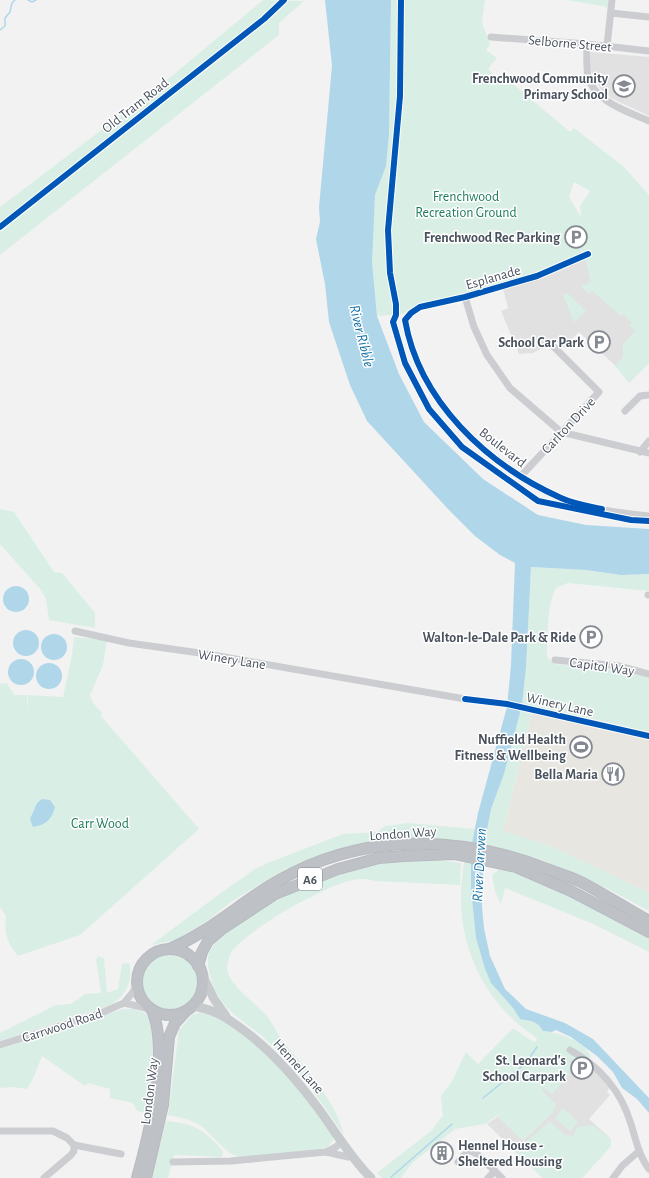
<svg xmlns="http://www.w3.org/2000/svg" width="649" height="1178" viewBox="0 0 649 1178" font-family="'Alegreya Sans',sans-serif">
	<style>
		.commercial { fill: #e7e6e0 }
		.education { fill: #e1e1e2 }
		.green { fill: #d9efe5; fill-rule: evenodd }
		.water { fill: #b0d6ea }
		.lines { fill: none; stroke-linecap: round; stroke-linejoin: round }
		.stream { stroke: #b0d6ea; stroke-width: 1.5 }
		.highway-casing { stroke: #b8bac0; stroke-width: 12 }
		.minor { stroke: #cccdd0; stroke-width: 7 }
		.major { stroke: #c8cbce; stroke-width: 9 }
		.highway { stroke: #bec1c6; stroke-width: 10 }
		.cycleway-casing { stroke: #fff; stroke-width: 8 }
		.cycleway { stroke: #0057b8; stroke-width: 6 }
		.labels { text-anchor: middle; stroke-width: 3; stroke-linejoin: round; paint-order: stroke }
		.shield { fill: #fff; stroke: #80868e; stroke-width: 1 }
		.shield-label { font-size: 13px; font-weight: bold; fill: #4a525e }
		.street-label { font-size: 14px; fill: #4a525e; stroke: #fff }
		.poi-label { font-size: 14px; font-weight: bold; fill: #4a525e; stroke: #fff; text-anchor: end }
		.park-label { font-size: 14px; fill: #1e7c5b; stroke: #fff }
		.water-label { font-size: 15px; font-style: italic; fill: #1672a5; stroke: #fff }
	</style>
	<rect width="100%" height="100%" fill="#f3f2f2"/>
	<path class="commercial" d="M532,713L649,736V893L553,847L503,832Z"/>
	<g class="education">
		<path d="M591,52L649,57V116L611,98L601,90L590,69Z"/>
		<path d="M649,210V363L629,383L621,371L579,332L563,348L554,339L543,348L533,353L519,354L501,311L508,308L503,289L590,256L598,246Z"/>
		<path d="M560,1049L589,1063L610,1086L607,1092L610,1095L589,1119L611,1139V1146L582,1178H543L487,1124L503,1113L520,1098Z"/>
	</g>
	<g class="green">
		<path d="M263,0L304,1L279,23V35L0,255V207L162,84Z"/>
		<path d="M391,0H485L482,23L490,44L486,50L497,58L488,69L503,83L507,79L570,132L574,128L624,167L649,195V363L629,383L615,366L623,357V344L635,331L630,326L632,323L623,314L621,316L592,291L589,294L581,286L591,282L585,258L590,256L593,251L532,278L411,313L377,316L372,262V240L375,195L386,166L389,134ZM574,182L590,191L580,206L581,217L569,197Z"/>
		<path d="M566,0H608V7Z"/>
		<path d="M567,293L586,311L574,322L563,295Z"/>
		<path d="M0,509L14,512L54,572L62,573L95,613V628L49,620L46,599L41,590L0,544Z"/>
		<path d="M531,567L586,570L621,575L649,574V591L568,583L556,588C546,608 548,635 547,657L554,664L630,672L649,678V732L539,707L522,705L526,668Z"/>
		<path d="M74,637L107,640L103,665L90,695L93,703L102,713L101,716L199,829L80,935L18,956C7,942 4,934 6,916L0,907V684L7,683L14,695H27L28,713V695L63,697L72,655Z"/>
		<path d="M520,710L532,713L503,831L553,847L649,893V911L610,890L544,861L484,845L491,809L504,774Z"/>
		<path d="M408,823L475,829L472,843L446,840L408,839L378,843L311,860L291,868H287L231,902L210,919L180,939L151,945L218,895L255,869L270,862L343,834L377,832L385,826Z"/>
		<path d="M432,859L461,863L460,885L375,881C354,873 326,890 307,899C289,907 241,937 231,953C229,956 227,965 227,968C229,986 256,1003 267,1016C274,1025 278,1036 285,1044C307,1070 336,1102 344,1135C328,1113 308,1081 289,1063C280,1054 272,1045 263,1037C247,1023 227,1013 217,994C212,984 207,969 208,958C209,944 227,933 238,925C248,918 258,909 270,902C318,873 376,861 432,859Z"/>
		<path d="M464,862L471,863V889L476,938L485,969L491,983L513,1008L520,1019C531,1021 537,1020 543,1031C559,1033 585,1040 591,1057L582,1062L566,1059L574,1066L568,1072L570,1074L552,1094L541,1086L544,1093L556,1104L553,1112L523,1141L498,1117L506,1110L485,1124L455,1129L412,1163L401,1178H382L377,1173L432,1130L443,1115L441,1096L452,1081L466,1052L478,1064L513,1028L532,1041L535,1042L537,1038C488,1007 459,951 461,892C461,882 463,872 464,862Z"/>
		<path d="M500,869L524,874L649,935V952L591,923L505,888L501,904L495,892L492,875Z"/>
		<circle cx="170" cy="982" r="28"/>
		<path d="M98,956L104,958L107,993L118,989L122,964L129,963C134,981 125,998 108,1006L0,1041V1033L56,1005L71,1004L85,994L101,993L96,960Z"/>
		<path d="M123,1009H134L147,1014C160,1045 151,1080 147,1113L137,1111L133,1103L110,1098V1089L88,1083L85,1086L42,1056L33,1079L27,1089L12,1087L0,1088V1049Z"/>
		<path d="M205,1011L249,1036L288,1075L335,1137L328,1147L317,1150L239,1157C224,1153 212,1133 198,1124C189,1119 178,1117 168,1115L179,1030L192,1015Z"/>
		<path d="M563,1108L578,1122L570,1131L555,1118Z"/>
		<path d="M166,1121C196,1124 203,1129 223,1151L222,1157L174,1155L168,1178H151Z"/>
		<path d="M550,1121L565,1135L573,1136L578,1127L592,1125L611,1139V1146L582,1178H543L515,1152Z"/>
	</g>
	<g class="water">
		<path d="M325,0H391L389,134L386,166L375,195L372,262L377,316L399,374L424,422L483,479L538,515L586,525L649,529V574L621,575L586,570L531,567L526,668L522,705L504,774L491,809L484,845L472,843L478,813L507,707L511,665L515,563L500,555L475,536L448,509L367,421L350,385L329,322L325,284L316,239L320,222L319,207L332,66Z"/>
		<circle cx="16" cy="599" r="13"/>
		<circle cx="26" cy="643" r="13"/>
		<circle cx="54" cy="647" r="13"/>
		<circle cx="21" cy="672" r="13"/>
		<circle cx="49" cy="676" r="13"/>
		<path d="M42,799L50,800L55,807C51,820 47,824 33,827L30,819L37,803Z"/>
		<path d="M471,863L483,865L482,907L484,928L490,956L505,989L526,1009L565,1023L593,1039L649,1098V1113L637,1099L622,1088L613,1072L597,1056L571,1037L556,1030L552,1032L543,1031C537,1020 530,1021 520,1019L513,1008L491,983L485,969L476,938L471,889Z"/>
	</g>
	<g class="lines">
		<g class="stream">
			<path d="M28,0L32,2L36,0"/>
			<path d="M0,30L5,26V18L10,12L12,3L15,0"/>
			<path d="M483,1098L525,1064L537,1047"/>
			<path d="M391,1177L452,1124"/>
		</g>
		<g class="highway-casing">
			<g id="highway">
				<path d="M169,949C214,931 250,893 295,872C377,832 467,837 550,870C560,874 571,877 581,882C604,894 626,908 649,921"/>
				<circle cx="170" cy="982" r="33"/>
				<path d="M198,966L202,952L208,941L222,929L275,894L338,869L379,858L404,856L454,854L516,867L571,891L649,932"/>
				<path d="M137,1178C149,1135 170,1052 152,1010"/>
				<path d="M146,1178L163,1105L169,1037L175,1023L186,1011"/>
			</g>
		</g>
		<g class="minor">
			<path d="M611,13L649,17"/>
			<path d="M491,37L587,44L649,51"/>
			<path d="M587,44C587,55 586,66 588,77C595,102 629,112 649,121"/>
			<path d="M607,46L612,0"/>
			<path d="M588,254L537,276L465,297L420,307L411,313L405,320C420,402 487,464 560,498C585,509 622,513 649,516"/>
			<path d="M465,297L474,327L487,355L510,388L561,432L649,453"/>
			<path d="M625,411L640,396L649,395"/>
			<path d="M640,452L649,441"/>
			<path d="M521,476L599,392L552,345"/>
			<path d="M648,595H649"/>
			<path d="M75,631L129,643L207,654L465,699L507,704L649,736"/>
			<path d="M555,660L619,666L649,674"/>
			<path d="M124,1003L150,1009"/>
			<path d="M0,1045L101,1013L124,1003L133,992L137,984"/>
			<path d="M570,1050C601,1067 621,1091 631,1124C636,1140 639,1156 649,1169"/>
			<path d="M0,1131H53L67,1138L74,1145L121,1154"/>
			<path d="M326,1152L348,1157H352"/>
			<path d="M173,1162L231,1161L326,1152L336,1147L341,1142"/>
			<path d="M458,1162L469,1150L477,1154L502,1178"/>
			<path d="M44,1178L71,1155L74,1151V1145"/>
			<path d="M488,1178L495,1171"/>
			<path d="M613,1178L622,1166L639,1151"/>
		</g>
		<g class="major">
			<path d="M202,974L214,999L226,1016"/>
			<path d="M192,1006C215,1009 229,1019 246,1032C274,1053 297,1080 318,1108C335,1131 350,1157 371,1178"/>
		</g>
		<use href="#highway" class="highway"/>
		<g class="cycleway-casing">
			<g id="cycleway">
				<path d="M401,0L400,96L388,230L390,273L396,304V315L393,322L405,363L429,409L462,447L538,501L631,520L649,521"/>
				<path d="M0,227L264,19L284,0"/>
				<path d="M588,254L537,276L465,297L420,307L411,313L405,320C419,401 487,465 561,498C574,504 588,506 602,509"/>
				<path d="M465,699L507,704L649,736"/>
			</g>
		</g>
		<use href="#cycleway" class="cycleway"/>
	</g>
	<defs>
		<g id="school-ring" transform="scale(1.15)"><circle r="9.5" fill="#fff" stroke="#858a92" stroke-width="1.5"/><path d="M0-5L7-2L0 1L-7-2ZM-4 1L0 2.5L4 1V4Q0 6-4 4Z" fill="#858a92"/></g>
		<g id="parking-ring" transform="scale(1.15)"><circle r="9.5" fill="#fff" stroke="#858a92" stroke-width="1.5"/><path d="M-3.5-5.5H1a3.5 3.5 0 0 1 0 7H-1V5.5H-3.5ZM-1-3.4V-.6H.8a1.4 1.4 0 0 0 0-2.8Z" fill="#858a92"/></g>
		<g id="stadium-ring" transform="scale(1.15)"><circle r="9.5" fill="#fff" stroke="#858a92" stroke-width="1.5"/><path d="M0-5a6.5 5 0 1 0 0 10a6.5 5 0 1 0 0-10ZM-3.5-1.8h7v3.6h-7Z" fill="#858a92"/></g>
		<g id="restaurant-ring" transform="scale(1.15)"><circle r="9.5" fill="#fff" stroke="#858a92" stroke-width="1.5"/><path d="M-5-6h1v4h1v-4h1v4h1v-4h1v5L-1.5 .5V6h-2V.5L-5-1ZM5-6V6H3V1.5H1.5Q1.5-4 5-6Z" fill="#858a92"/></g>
		<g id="building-ring" transform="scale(1.15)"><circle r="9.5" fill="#fff" stroke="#858a92" stroke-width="1.5"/><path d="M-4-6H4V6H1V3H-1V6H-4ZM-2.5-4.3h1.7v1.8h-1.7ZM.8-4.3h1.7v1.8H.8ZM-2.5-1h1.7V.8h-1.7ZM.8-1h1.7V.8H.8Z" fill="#858a92"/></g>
	</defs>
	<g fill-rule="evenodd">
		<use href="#school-ring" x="624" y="86"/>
		<use href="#parking-ring" x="576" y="237"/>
		<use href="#parking-ring" x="599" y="342"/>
		<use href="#parking-ring" x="591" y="637"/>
		<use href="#stadium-ring" x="581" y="747"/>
		<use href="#restaurant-ring" x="613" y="774"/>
		<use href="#parking-ring" x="582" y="1068"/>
		<use href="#building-ring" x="442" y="1153"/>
	</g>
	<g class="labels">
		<rect class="shield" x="298" y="868" width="24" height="22" rx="3"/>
		<g class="shield-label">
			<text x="310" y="884">A6</text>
		</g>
		<g class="street-label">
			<text transform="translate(570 43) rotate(5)" y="5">Selborne Street</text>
			<text transform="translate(135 105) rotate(-38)" y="5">Old Tram Road</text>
			<text transform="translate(493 277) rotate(-16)" y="5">Esplanade</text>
			<text transform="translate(568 425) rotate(-47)" y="5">Carlton Drive</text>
			<text transform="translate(503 447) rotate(38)" y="5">Boulevard</text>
			<text transform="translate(232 659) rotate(9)" y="5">Winery Lane</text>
			<text transform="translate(602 666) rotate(8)" y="5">Capitol Way</text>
			<text transform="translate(560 704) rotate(13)" y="5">Winery Lane</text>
			<text transform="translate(403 833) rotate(-4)" y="5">London Way</text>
			<text transform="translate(62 1025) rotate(-18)" y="5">Carrwood Road</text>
			<text transform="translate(299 1066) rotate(48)" y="5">Hennel Lane</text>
			<text transform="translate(149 1091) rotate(-83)" y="5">London Way</text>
		</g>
		<g class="poi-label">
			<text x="608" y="83">Frenchwood Community<tspan x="608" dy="16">Primary School</tspan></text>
			<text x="560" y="242">Frenchwood Rec Parking</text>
			<text x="584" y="347">School Car Park</text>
			<text x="576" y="642">Walton-le-Dale Park &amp; Ride</text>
			<text x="566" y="744">Nuffield Health<tspan x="566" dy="16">Fitness &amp; Wellbeing</tspan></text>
			<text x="598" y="779">Bella Maria</text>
			<text x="566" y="1065">St. Leonard's<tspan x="566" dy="16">School Carpark</tspan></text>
			<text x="458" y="1150" text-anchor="start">Hennel House -<tspan x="458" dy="16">Sheltered Housing</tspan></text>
		</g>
		<g class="park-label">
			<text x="466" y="201">Frenchwood<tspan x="466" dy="16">Recreation Ground</tspan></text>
			<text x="100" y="828">Carr Wood</text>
		</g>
		<g class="water-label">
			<text transform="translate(362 336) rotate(76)" y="5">River Ribble</text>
			<text transform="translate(479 865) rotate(-87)" y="5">River Darwen</text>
		</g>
	</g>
</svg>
